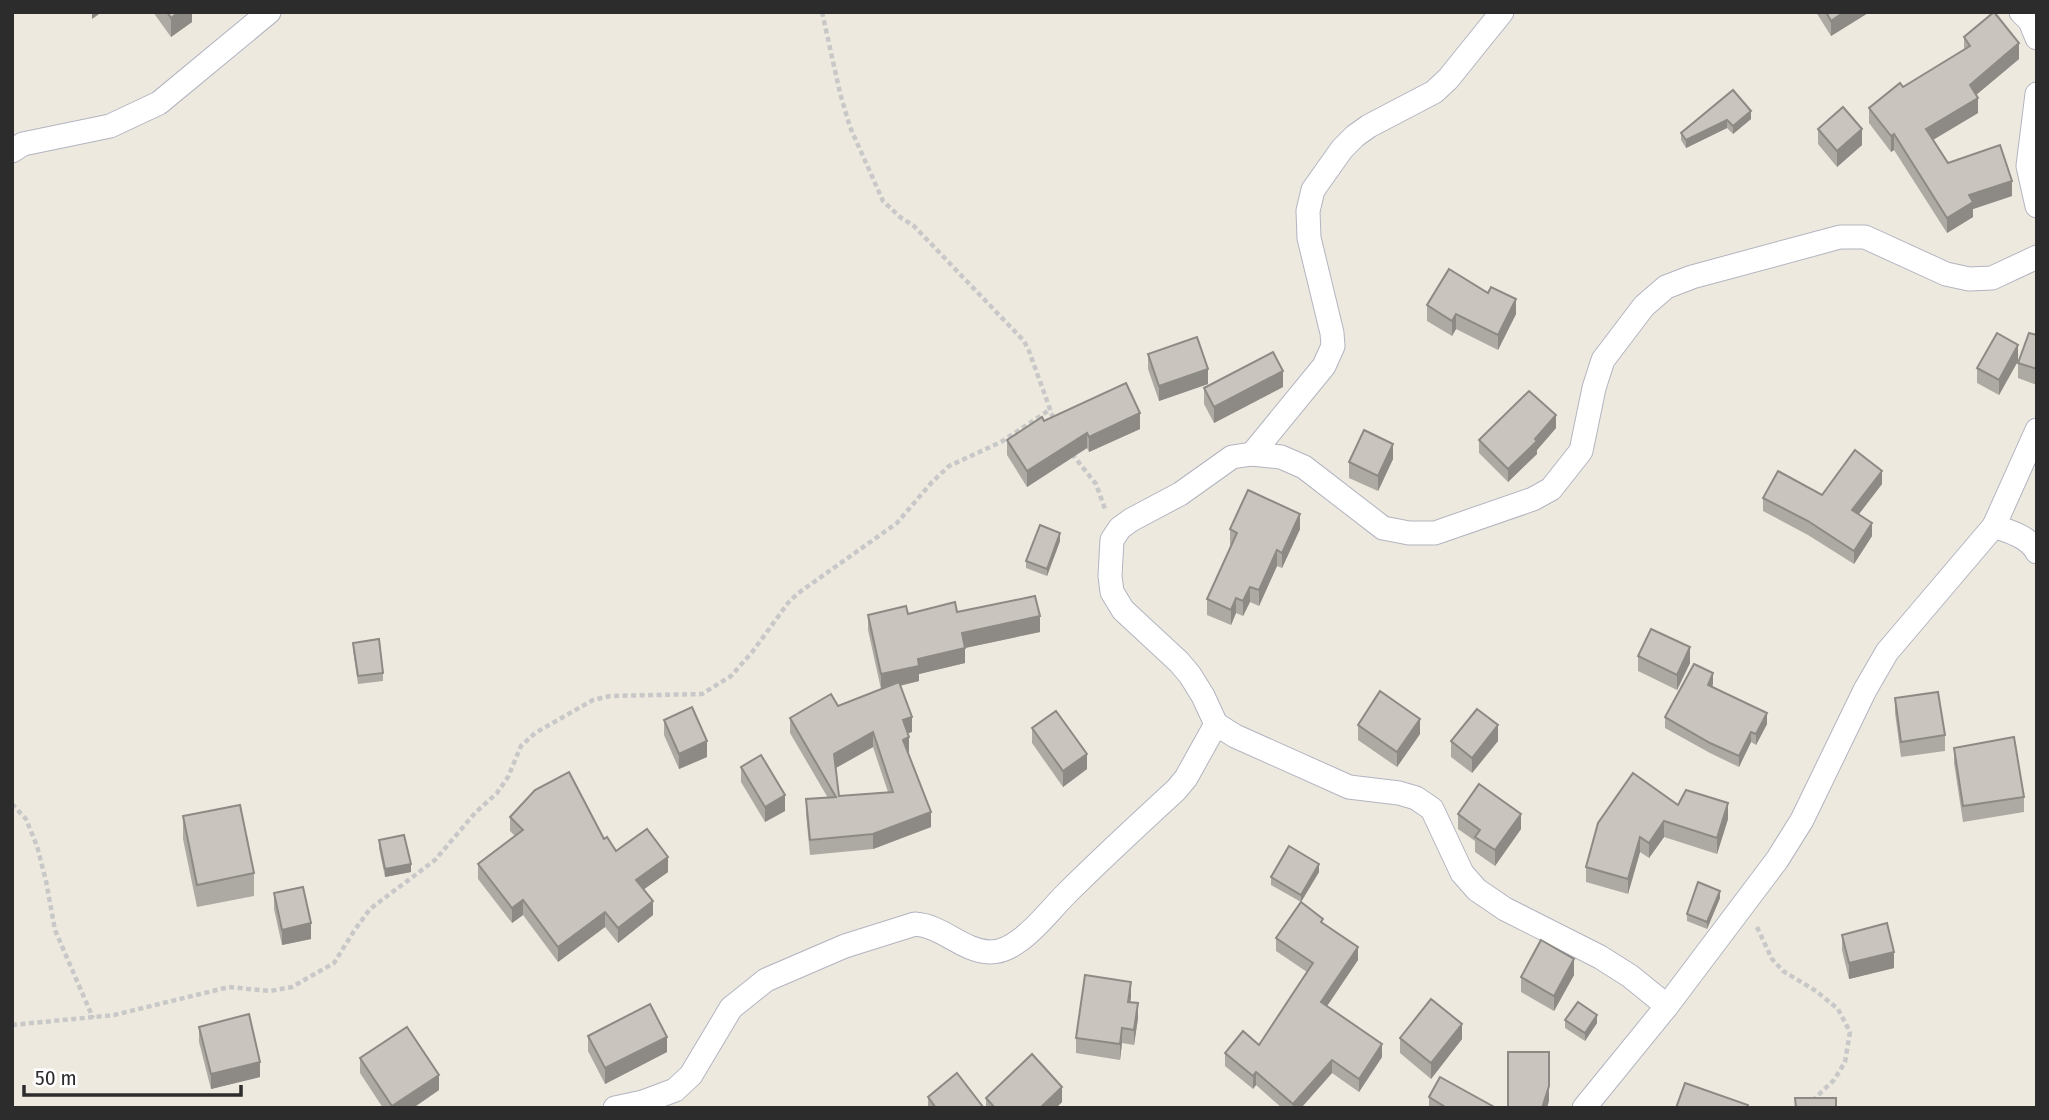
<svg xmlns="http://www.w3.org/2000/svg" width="2049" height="1120" viewBox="0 0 2049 1120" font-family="'Fira Sans Condensed',sans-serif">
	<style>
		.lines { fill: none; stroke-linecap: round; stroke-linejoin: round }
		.minor-casing { stroke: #b2b4c0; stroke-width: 25 }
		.path { stroke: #c8c8c8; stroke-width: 4.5; stroke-dasharray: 5 3.5; stroke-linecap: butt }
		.minor { stroke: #fff; stroke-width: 23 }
		.wall { fill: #ada9a3; fill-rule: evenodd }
		.shaded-wall { fill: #8d8a85 }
		.building { fill: #c9c5be; stroke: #8d8a85; stroke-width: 2; fill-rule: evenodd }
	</style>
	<rect width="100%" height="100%" fill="#eee9df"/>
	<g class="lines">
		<g class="minor-casing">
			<g id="minor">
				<path d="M2021,12L2030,21L2037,38"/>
				<path d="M2037,94L2028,166L2037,206"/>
				<path d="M12,151L23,144L110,126L159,103L269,12"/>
				<path d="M1252,454L1324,366L1333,346L1332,333L1309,238L1308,211L1313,190L1342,149L1355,136L1369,126L1434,92L1448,79L1502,12"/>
				<path d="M1994,526C2010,532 2028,536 2037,552"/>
				<path d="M1667,1006L1630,976L1600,957L1505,909L1477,890L1462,873L1432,809L1416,798L1399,793L1349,787L1235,736L1216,724L1203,696L1190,675L1179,662L1123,610L1112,592L1110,576L1112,540L1120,528L1131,520L1180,494L1232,457L1252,454L1281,457L1304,467L1383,528L1409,533H1435L1533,499L1551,489L1581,451L1594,388L1603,360L1644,306L1666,287L1692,277L1840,237H1865L1946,274L1969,279L1992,278L2037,257"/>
				<path d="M615,1108L643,1102L675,1090L691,1075L731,1008L766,980L845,946L915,924C943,926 962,951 990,952C1002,952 1011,947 1020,940C1037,928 1051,909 1066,894C1102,858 1139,824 1176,790L1186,778L1216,724"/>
				<path d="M1584,1108L1667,1006L1777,860L1802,820L1865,690L1887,652L1994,526L2037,430"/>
			</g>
		</g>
		<g class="path">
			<path d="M822,12L840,93L850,127L883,201L900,217L914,226L1024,341L1029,351L1055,423"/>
			<path d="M1072,454L1096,484L1105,509"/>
			<path d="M12,804L26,819L37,846L46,881L55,930L93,1018"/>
			<path d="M1757,927L1772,959L1783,971L1816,991L1838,1009L1850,1032L1845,1062L1834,1080L1813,1100"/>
			<path d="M12,1025L114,1015L229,987L270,991L292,987L334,963L354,931L370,909L435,860L475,813L497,793L508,777L521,746L535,733L593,700L610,696L702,694L731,676L753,651L788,603L797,594L897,523L932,482L949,466L1001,442L1051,409"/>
		</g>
		<use href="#minor" class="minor"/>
	</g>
	<g class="wall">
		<path d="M153,12H192V22L171,37Z"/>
		<path d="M1816,12H1868V13L1831,36Z"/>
		<path d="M1964,37L2019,59L1976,95L1978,113L1933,140L1948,163L2012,196L1973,209V217L1947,233L1894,150L1891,152L1869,123V108L1964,50Z"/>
		<path d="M1733,90L1751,119L1733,134L1727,128L1686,148L1681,140V133Z"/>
		<path d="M1818,129L1862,145L1837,167L1818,144Z"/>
		<path d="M1427,305L1516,314L1498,350L1456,329L1452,336L1427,321Z"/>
		<path d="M2037,335V385L2018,378V363Z"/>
		<path d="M1148,354L1208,384L1159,401L1148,369Z"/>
		<path d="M2018,361L1999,395L1977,383V368Z"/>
		<path d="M1283,387L1214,423L1204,404V388Z"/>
		<path d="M1044,421L1140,429L1089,452L1087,448L1027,487L1007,455V440Z"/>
		<path d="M1556,428L1537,450V454L1508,482L1479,453V440Z"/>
		<path d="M1393,459L1378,491L1349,478V462Z"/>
		<path d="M1882,484L1859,514L1872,536L1854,564L1808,535L1763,511V498L1822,495Z"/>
		<path d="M1230,529H1300L1282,568L1277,566L1259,606L1250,602L1243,616L1236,613L1231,625L1207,615V599L1231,545H1230Z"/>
		<path d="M1060,541L1047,576L1026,568V561Z"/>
		<path d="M908,614L1040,632L965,648V663L919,674V681L900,686L912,732L908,733L909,752L908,753L931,827L873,849L810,855L806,814V799L828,798L790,733V718L838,706L881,689L868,630V615ZM873,747L888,792L839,796L836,768Z"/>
		<path d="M353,643L383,673V681L358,684L353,650Z"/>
		<path d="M1638,656L1690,663L1677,690L1638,671Z"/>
		<path d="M1713,684L1712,687L1767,724L1756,745L1751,742L1739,767L1710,753L1665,728V717Z"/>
		<path d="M1895,698L1945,735V751L1901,757L1895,713Z"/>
		<path d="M664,720L707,757L679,769L664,735Z"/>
		<path d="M1358,725L1420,734L1397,767L1358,740Z"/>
		<path d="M1032,728L1087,769L1063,787L1032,743Z"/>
		<path d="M1451,741H1498L1472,773L1451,757Z"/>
		<path d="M1954,748L2024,797V812L1963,822L1954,763Z"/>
		<path d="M741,767L785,811L765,822L741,782Z"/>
		<path d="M1678,805L1728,819L1717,854L1664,837L1649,858L1640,852L1628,894L1586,882V867Z"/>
		<path d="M1458,814L1521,829L1495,866L1475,852V841L1458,829Z"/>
		<path d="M183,816L254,873V896L197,907L183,839Z"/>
		<path d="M510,817L604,839L616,851L668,872L644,889L653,915L618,943L605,927L558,962L523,915L512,923L478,879V864L515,836L510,831Z"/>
		<path d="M379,840L411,872L385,877L379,848Z"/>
		<path d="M1319,872L1301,902L1271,885V877Z"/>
		<path d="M274,893L311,939L282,945L274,909Z"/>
		<path d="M1720,898L1707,929L1687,921V914Z"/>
		<path d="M1323,923L1358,960L1327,1006L1382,1057L1359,1092L1332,1073L1301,1108H1282L1256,1085L1253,1089L1225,1066V1053L1259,1045L1307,972L1276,951V938Z"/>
		<path d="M1842,935L1894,968L1849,979L1842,950Z"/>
		<path d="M1574,975L1554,1011L1521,992V977Z"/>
		<path d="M1131,997L1130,1002L1138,1018L1134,1045L1122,1043L1120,1060L1076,1053V1038Z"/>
		<path d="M1565,1020L1597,1023L1585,1041L1565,1028Z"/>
		<path d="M199,1027L260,1077L211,1089L199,1042Z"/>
		<path d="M588,1036L667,1052L605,1084L588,1051Z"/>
		<path d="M1400,1038L1462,1039L1431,1079L1400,1053Z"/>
		<path d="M360,1058L439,1090L413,1108H383L360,1073Z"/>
		<path d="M928,1097L983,1108H928Z"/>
		<path d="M1429,1097L1496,1108H1429Z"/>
		<path d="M986,1098L1062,1102L1056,1108H986Z"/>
	</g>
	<g class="shaded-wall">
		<path d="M92,12H102L92,19Z"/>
		<path d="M179,12H192V22L171,37V18Z"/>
		<path d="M1844,12L1868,13L1831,36V21Z"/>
		<path d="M2019,43V59L1970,100V85Z"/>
		<path d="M1978,98V113L1926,144V129Z"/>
		<path d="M1751,111V119L1733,134V126Z"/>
		<path d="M1727,120V128L1686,148V140Z"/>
		<path d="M1862,129V145L1837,167V151Z"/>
		<path d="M1894,134V150L1891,152V136Z"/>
		<path d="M2012,181V196L1973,209V217L1947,233V218L1969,195Z"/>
		<path d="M1516,299V314L1498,350V335Z"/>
		<path d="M1456,314V329L1452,336V321Z"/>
		<path d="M2018,345V361L1999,395V380Z"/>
		<path d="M1208,369V384L1159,401V386Z"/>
		<path d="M1283,371V387L1214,423V407Z"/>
		<path d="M1140,413V429L1089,452V437Z"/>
		<path d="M1556,415V428L1537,450V454L1508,482V469Z"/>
		<path d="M1087,433V448L1027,487V471Z"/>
		<path d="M1393,444V459L1378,491V476Z"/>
		<path d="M1882,471V484L1852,523V510Z"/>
		<path d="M1300,514V529L1282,568V553Z"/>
		<path d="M1872,523V536L1854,564V551Z"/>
		<path d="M1060,533V541L1047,576V569Z"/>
		<path d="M1277,550V566L1259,606V590Z"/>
		<path d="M1250,587V602L1243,616V601Z"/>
		<path d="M1236,598V613L1231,625V610Z"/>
		<path d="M1040,616V632L965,648V663L919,674V681L881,690V674L918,659L962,633Z"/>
		<rect x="12" y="643" width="1" height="15"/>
		<path d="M1690,647V663L1677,690V675Z"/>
		<path d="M1713,673V684L1708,696V685Z"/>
		<path d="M1767,713V724L1756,745V734Z"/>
		<path d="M912,717V732L903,735V720Z"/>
		<path d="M1420,719V734L1397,767V752Z"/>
		<path d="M1498,725V741L1472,773V758Z"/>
		<path d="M873,732V747L834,769V754Z"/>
		<path d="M1751,732V742L1739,767V756Z"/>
		<path d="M909,737V752L903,755V740Z"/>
		<path d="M707,741V757L679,769V754Z"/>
		<path d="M1087,754V769L1063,787V771Z"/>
		<path d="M785,795V811L765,822V807Z"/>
		<path d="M1728,803V819L1717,854V838Z"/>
		<path d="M931,812V827L873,849V834Z"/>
		<path d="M1521,814V829L1495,866V850Z"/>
		<path d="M1664,821V837L1649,858V843Z"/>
		<path d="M1640,837V852L1628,894V879Z"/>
		<path d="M668,857V872L636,895V880Z"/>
		<path d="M411,864V872L385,877V869Z"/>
		<path d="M1319,864V872L1301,902V895Z"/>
		<path d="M1720,891V898L1707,929V922Z"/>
		<path d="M523,900V915L512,923V908Z"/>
		<path d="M653,901V915L618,943V928Z"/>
		<path d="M605,912V927L558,962V947Z"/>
		<path d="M311,923V939L282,945V930Z"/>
		<path d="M1358,947V960L1321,1015V1002Z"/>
		<path d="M1894,952V968L1849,979V963Z"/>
		<path d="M1574,959V975L1554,1011V996Z"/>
		<path d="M1131,982V997L1128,1017V1002Z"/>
		<path d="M1138,1003V1018L1134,1045V1030Z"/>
		<path d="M1597,1015V1023L1585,1041V1033Z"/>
		<path d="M1462,1024V1039L1431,1079V1063Z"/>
		<path d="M1122,1028V1043L1120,1060V1044Z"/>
		<path d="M667,1037V1052L605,1084V1068Z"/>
		<path d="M1382,1044V1057L1359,1092V1079Z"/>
		<path d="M1549,1052V1101L1547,1108H1542Z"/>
		<path d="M1332,1060V1073L1301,1108H1293V1104Z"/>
		<path d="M260,1062V1077L211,1089V1074Z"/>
		<path d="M1256,1072V1085L1253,1089V1076Z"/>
		<path d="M439,1075V1090L413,1108H392V1106Z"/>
		<path d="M1062,1087V1102L1056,1108H1040Z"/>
	</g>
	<g class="building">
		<path d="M167,12H179L171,18Z"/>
		<path d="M1826,12H1844L1831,21Z"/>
		<path d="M1994,12L2019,43L1970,85L1978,98L1926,129L1948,163L2000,145L2012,181L1969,195L1973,202L1947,218L1894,134L1891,136L1869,108L1900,83L1903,87L1970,46L1964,37Z"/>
		<path d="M1733,90L1751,111L1733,126L1727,120L1686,140L1681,133Z"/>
		<path d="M1843,107L1862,129L1837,151L1818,129Z"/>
		<path d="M1449,269L1488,293L1491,287L1516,299L1498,335L1456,314L1452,321L1427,305Z"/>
		<path d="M1997,333L2018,345L1999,380L1977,368Z"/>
		<path d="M2029,333L2037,335V369L2018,363Z"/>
		<path d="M1197,337L1208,369L1159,386L1148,354Z"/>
		<path d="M1273,352L1283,371L1214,407L1204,388Z"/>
		<path d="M1126,383L1140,413L1089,437L1087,433L1027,471L1007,440L1042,417L1044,421Z"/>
		<path d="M1529,391L1556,415L1535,439L1537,441L1508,469L1479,440Z"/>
		<path d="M1364,430L1393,444L1378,476L1349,462Z"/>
		<path d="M1855,450L1882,471L1852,510L1872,523L1854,551L1808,521L1763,498L1778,471L1822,495Z"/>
		<path d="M1248,490L1300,514L1282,553L1277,550L1259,590L1250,587L1243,601L1236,598L1231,610L1207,599L1237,533L1230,529Z"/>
		<path d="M1040,525L1060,533L1047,569L1026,561Z"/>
		<path d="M1035,596L1040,616L962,633L965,648L918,659L919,666L881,674L868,615L906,606L908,614L955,602L957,612Z"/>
		<path d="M1651,629L1690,647L1677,675L1638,656Z"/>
		<path d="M379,639L383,673L358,676L353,643Z"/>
		<path d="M1694,664L1713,673L1708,685L1767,713L1756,734L1751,732L1739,756L1710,743L1665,717Z"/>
		<path d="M899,682L912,717L903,720L909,737L903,740L931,812L873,834L810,840L806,799L836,797L790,718L831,694L838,706ZM873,732L893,792L839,796L834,754Z"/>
		<path d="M1380,691L1420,719L1397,752L1358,725Z"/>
		<path d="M1938,692L1945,735L1901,742L1895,698Z"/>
		<path d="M692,707L707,741L679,754L664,720Z"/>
		<path d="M1477,709L1498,725L1472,758L1451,741Z"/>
		<path d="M1056,711L1087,754L1063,771L1032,728Z"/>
		<path d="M2014,737L2024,797L1963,806L1954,748Z"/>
		<path d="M761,755L785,795L765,807L741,767Z"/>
		<path d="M569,772L604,839L607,837L616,851L647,829L668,857L636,880L653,901L618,928L605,912L558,947L523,900L512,908L478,864L523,830L510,817L535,790Z"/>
		<path d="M1633,773L1678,805L1686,790L1728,803L1717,838L1664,821L1649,843L1640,837L1628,879L1586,867L1598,823Z"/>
		<path d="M1479,784L1521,814L1495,850L1475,837L1480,830L1458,814Z"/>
		<path d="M240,805L254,873L197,885L183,816Z"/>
		<path d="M404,835L411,864L385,869L379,840Z"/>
		<path d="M1289,846L1319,864L1301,895L1271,877Z"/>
		<path d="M1698,882L1720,891L1707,922L1687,914Z"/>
		<path d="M303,887L311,923L282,930L274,893Z"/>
		<path d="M1301,902L1323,919L1321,922L1358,947L1321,1002L1382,1044L1359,1079L1332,1060L1293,1104L1256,1072L1253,1076L1225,1053L1243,1031L1259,1045L1313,963L1276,938Z"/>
		<path d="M1887,923L1894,952L1849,963L1842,935Z"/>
		<path d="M1541,940L1574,959L1554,996L1521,977Z"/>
		<path d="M1085,975L1131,982L1128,1002L1138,1003L1134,1030L1122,1028L1120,1044L1076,1038Z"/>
		<path d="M1431,999L1462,1024L1431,1063L1400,1038Z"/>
		<path d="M1578,1002L1597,1015L1585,1033L1565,1020Z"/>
		<path d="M650,1004L667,1037L605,1068L588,1036Z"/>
		<path d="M249,1014L260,1062L211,1074L199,1027Z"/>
		<path d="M407,1027L439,1075L392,1106L360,1058Z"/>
		<path d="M1508,1052H1549V1086L1542,1108H1508Z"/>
		<path d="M1032,1054L1062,1087L1040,1108H995L986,1098Z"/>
		<path d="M957,1073L983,1107L982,1108H936L928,1097Z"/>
		<path d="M1440,1077L1496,1108H1447L1429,1097Z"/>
		<path d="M1685,1083L1748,1105L1747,1108H1676Z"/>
		<path d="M1795,1098H1836V1108H1796Z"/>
	</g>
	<rect width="2049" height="1120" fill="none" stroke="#2c2c2c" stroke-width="28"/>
	<path d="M24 1085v10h217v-10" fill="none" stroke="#2c2c2c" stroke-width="3.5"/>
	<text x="35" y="1085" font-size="21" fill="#2c2c2c" stroke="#ffffff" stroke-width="5" paint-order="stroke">50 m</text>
</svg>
